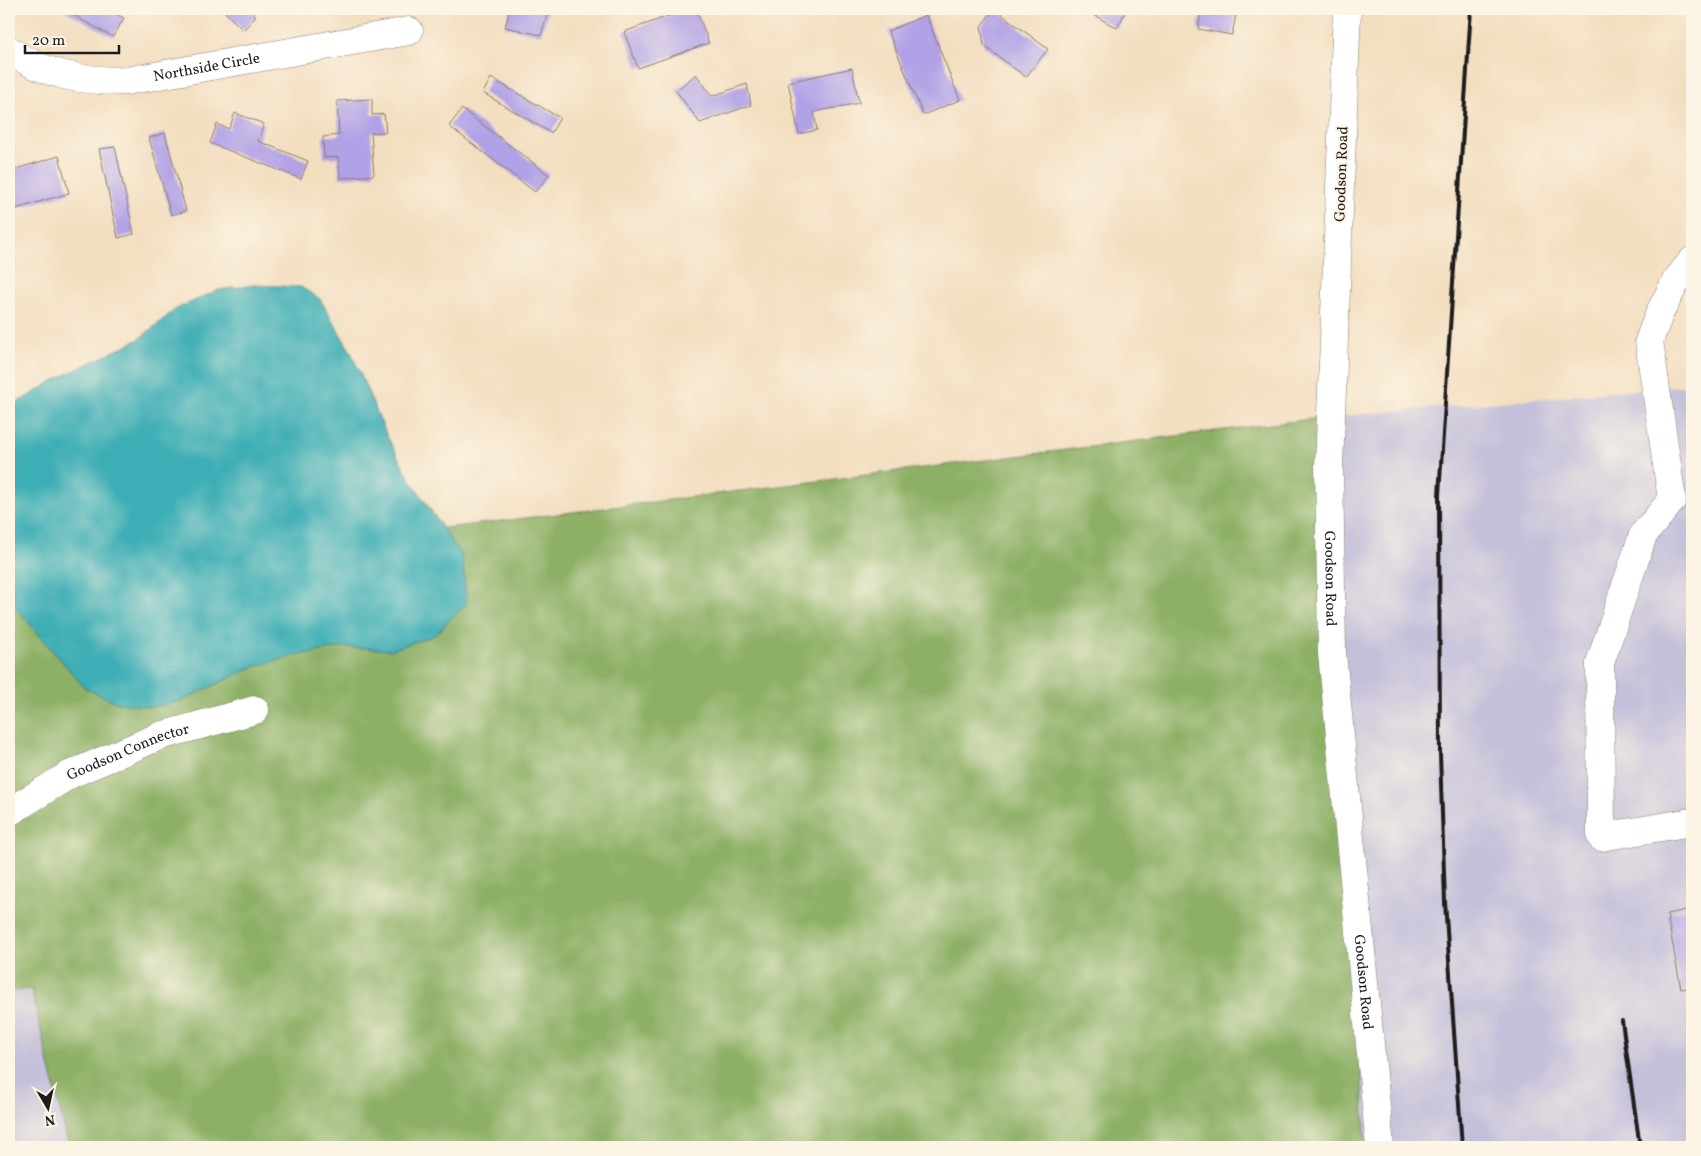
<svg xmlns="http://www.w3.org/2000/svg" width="1701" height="1156" viewBox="0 0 1701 1156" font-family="Vollkorn,serif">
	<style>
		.industrial { fill: #c5c0da }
		.forest { fill: #8db066; stroke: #546641 }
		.water { fill: #3daeb5; stroke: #2c6568 }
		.building { fill: #b1a1e6 }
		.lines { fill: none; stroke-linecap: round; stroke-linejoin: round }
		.minor-casing { stroke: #887d6e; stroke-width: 29 }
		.minor { stroke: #fff; stroke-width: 28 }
		.rail { stroke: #1c1c1c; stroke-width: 4 }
		.labels { text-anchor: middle; stroke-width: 4; stroke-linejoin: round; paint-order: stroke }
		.street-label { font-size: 15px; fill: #1c1c1c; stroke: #fcf5e5 }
	</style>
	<rect width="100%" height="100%" fill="#fcf5e5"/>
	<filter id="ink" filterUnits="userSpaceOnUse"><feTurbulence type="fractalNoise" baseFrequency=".02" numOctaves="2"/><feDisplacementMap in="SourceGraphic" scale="10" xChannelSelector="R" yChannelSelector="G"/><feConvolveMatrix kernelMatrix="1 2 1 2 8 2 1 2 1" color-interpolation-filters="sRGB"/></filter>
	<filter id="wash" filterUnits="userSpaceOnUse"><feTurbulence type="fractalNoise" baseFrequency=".0096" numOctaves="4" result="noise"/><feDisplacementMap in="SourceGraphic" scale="20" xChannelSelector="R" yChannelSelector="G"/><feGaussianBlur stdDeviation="1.12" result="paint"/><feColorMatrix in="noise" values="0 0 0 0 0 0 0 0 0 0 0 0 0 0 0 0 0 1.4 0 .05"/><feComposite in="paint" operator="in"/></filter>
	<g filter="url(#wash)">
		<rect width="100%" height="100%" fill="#f3dec0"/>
		<g class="industrial">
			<path d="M1692,385V1147H1366L1319,418Z"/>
			<path d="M31,988L69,1147H9V991Z"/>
		</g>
		<path class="forest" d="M1319,418L1366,1147H69L31,989L9,991V583Z"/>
		<path class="water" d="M254,285L301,287L320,299L351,352L388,438L410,479L462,557L467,603L435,635L391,650L344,647L298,655L253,667L181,701L152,707L118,703L85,688L9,600V411L15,404L55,380L139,339L176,309L218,290Z"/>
		<g id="blocks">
			<g class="building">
				<path d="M62,9H106L124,18L113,37Z"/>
				<path d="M222,9H249L256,17L243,30Z"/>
				<path d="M510,9H549L541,35L505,27Z"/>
				<path d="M688,9H696L709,43L638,68L624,32Z"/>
				<path d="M994,9L1048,49L1026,77L984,46L981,26Z"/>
				<path d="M1083,9H1127L1117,28Z"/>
				<path d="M1202,9H1237L1232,35L1198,29Z"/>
				<path d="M926,15L960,100L923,115L888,31Z"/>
				<path d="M852,68L859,103L814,112L817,130L799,134L788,82Z"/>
				<path d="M696,74L712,96L747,84L751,105L700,123L676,91Z"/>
				<path d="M491,78L560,118L551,133L483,93Z"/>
				<path d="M372,99V115L384,114L386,132L371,133L374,175L340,178L338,157L324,158L323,137L339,135L337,101Z"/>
				<path d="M462,109L549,175L535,192L449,126Z"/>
				<path d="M235,113L264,124L258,141L308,161L301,179L210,143L217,124L229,129Z"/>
				<path d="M165,133L186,211L171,215L149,138Z"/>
				<path d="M115,147L134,234L118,238L99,149Z"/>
				<path d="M59,156L69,193L12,210L9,199V171Z"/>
				<path d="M1692,909V987L1681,989L1667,914Z"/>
			</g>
		</g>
	</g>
	<g filter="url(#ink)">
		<use href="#blocks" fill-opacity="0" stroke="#887d6e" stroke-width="1"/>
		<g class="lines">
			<g class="minor-casing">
				<g id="minor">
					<path id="s1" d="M1347,9L1329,466L1332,653L1380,1147"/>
					<path id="s2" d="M9,50C46,76 82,81 126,81L409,31"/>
					<path d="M1692,261L1676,281L1660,312L1649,341L1672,500L1643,535L1600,663L1601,837L1692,822"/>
					<path id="s3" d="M9,812L69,775L160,736L255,710"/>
				</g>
			</g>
			<use href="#minor" class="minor"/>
			<g class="rail">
				<path d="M1622,1021L1640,1147"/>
				<path d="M1462,1147L1445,902L1440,754L1439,495L1471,9"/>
			</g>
		</g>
	</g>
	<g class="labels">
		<g class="street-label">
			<text dy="5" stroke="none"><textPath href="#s2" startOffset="205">Northside Circle</textPath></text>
			<text transform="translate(1341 174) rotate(-88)" y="5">Goodson Road</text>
			<text dy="5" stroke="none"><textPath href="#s1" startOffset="570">Goodson Road</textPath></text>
			<text dy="5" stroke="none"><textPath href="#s3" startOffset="134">Goodson Connector</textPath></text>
			<text dy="5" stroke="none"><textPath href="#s1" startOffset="975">Goodson Road</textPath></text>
		</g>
	</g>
	<rect width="1701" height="1156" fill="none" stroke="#fcf5e5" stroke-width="30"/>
	<g transform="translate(48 1108) rotate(171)" stroke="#fcf5e5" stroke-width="4" paint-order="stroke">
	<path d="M0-4L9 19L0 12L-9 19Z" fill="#1c1c1c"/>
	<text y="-8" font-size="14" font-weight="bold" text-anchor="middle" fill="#1c1c1c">N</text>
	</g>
	<path d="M25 45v8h94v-8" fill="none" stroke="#1c1c1c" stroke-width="2.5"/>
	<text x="32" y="45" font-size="15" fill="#1c1c1c" stroke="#fcf5e5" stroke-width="4" paint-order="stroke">20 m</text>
</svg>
